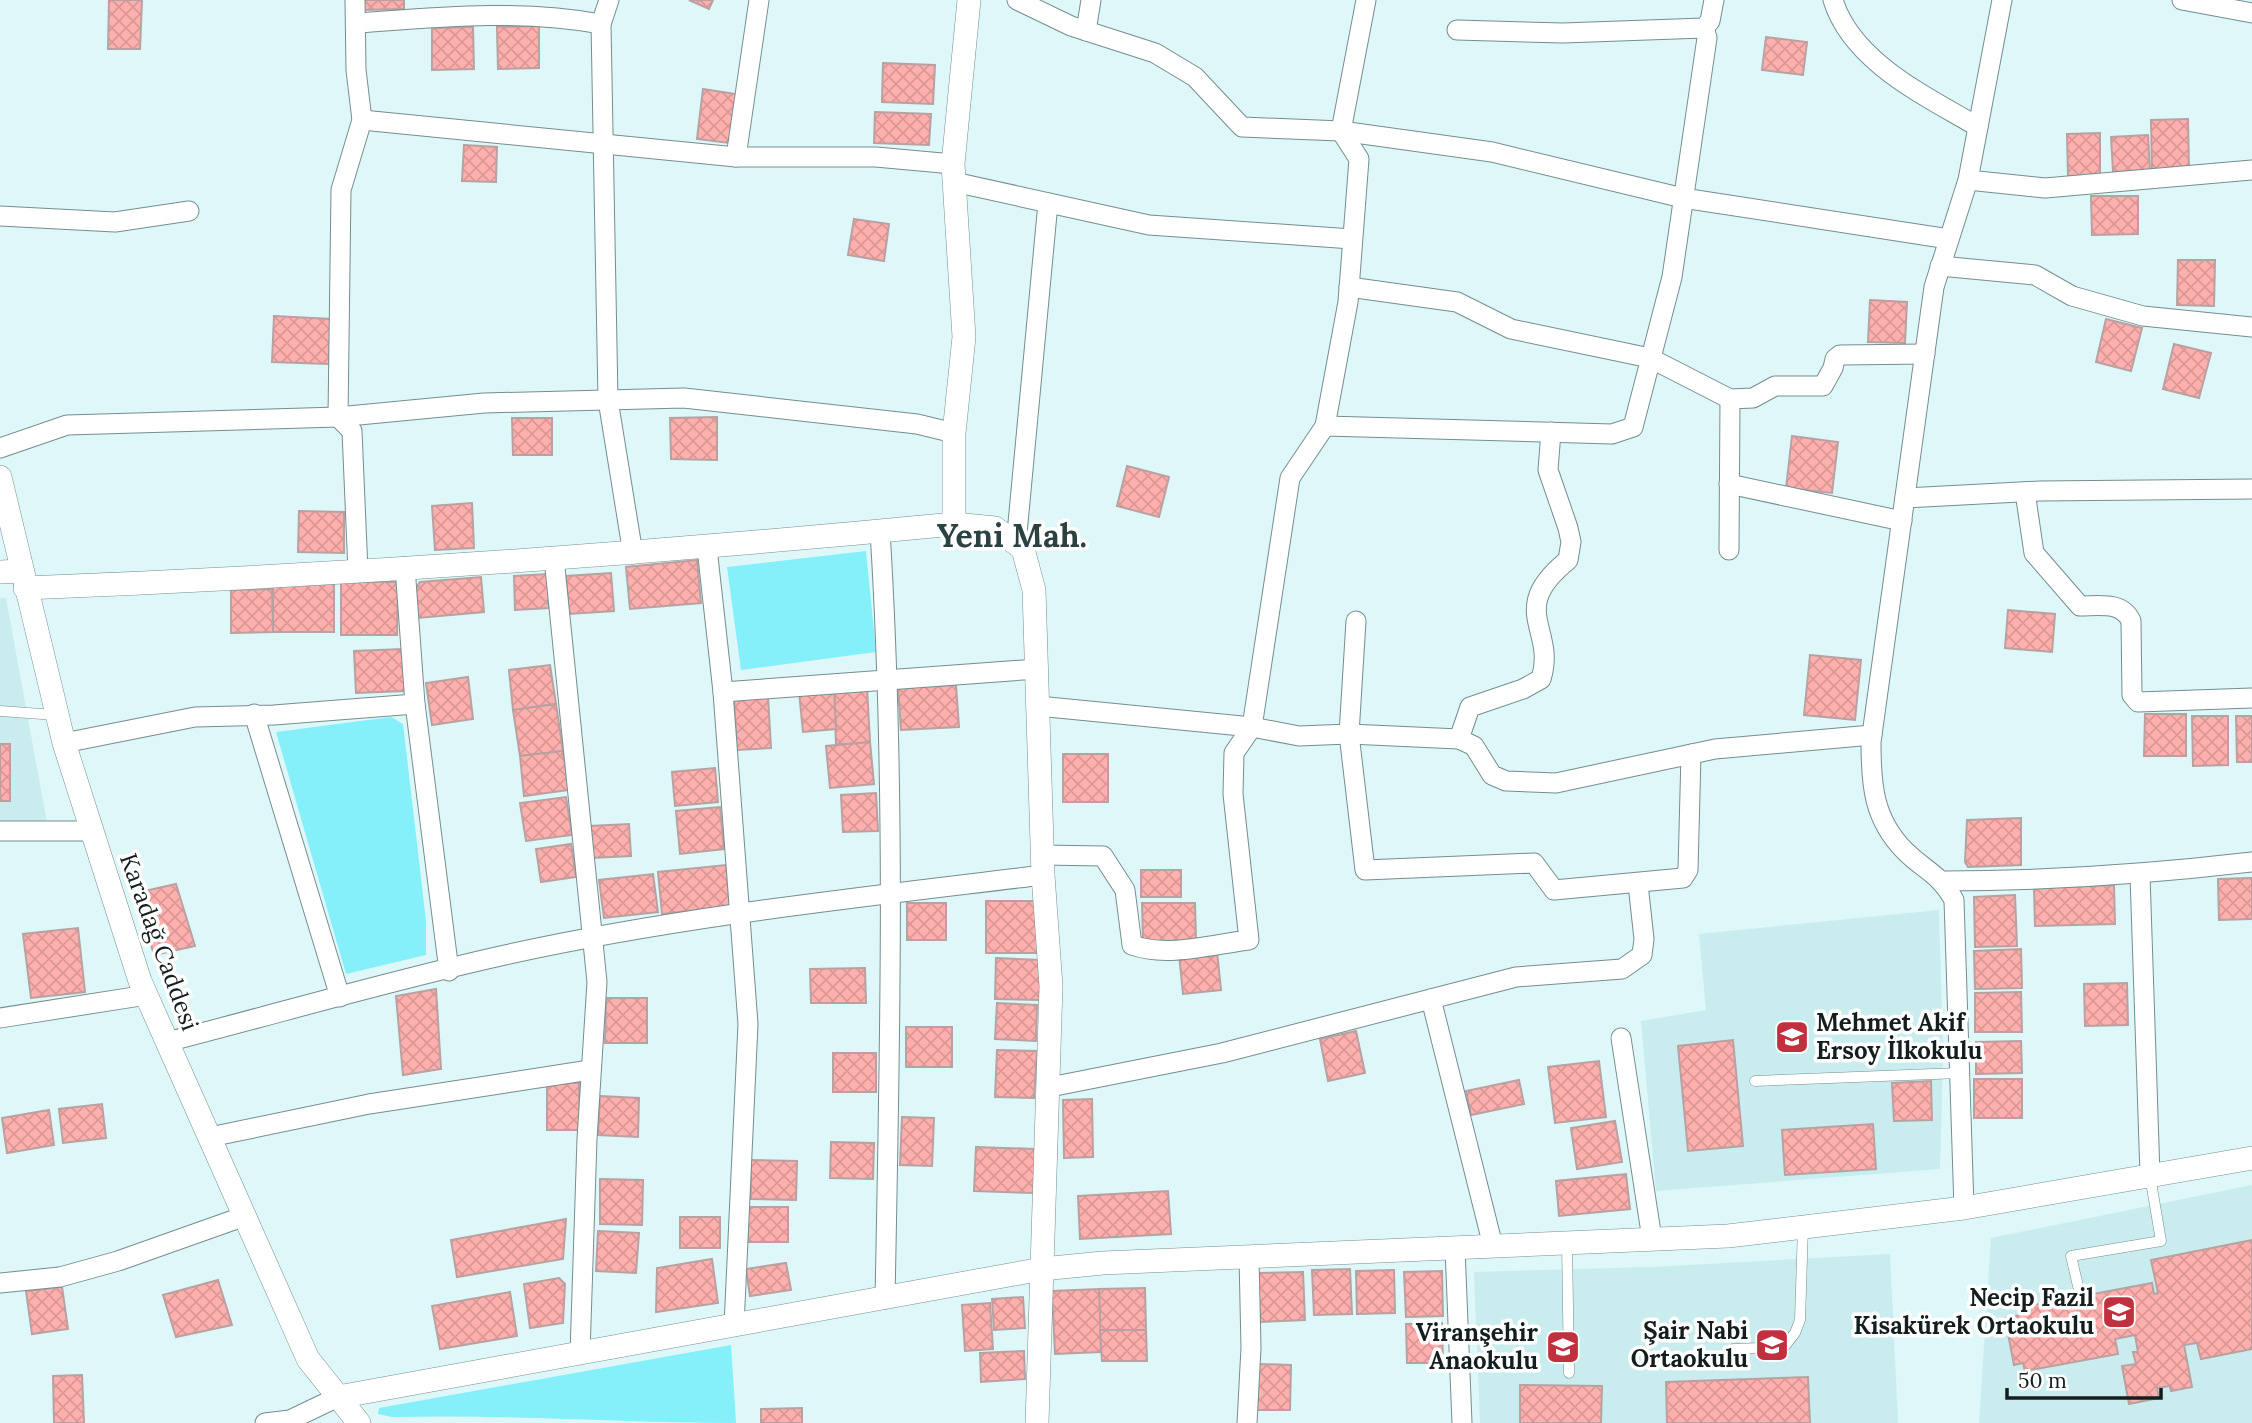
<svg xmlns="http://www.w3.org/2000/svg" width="2252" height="1423" viewBox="0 0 2252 1423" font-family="Lora,serif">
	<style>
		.built { fill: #c9ecef }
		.park { fill: #85f0f9 }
		.building { fill: url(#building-cross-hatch); stroke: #b8a1a0; stroke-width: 2 }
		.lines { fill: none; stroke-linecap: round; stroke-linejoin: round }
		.service-casing { stroke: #768d8f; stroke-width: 11 }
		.minor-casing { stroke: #768d8f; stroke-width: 21 }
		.tertiary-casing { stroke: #768d8f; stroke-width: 24 }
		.service { stroke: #fff; stroke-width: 10 }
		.minor { stroke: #fff; stroke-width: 19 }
		.tertiary { stroke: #fff; stroke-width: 23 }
		.labels { text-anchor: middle; stroke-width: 7; stroke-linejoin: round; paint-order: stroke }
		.street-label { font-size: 24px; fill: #151e1e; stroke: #fff }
		.poi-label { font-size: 24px; font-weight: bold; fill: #151e1e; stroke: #fff; text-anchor: end }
		.district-label { font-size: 32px; font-weight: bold; fill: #2c4142; stroke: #fff }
	</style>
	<defs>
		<pattern id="building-cross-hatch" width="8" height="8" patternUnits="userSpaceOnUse" patternTransform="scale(1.75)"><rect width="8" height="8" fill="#ffb0ae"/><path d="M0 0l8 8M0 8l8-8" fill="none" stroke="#da9795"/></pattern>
	</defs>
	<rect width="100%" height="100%" fill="#def7f9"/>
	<g class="built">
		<path d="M0,598H6L47,823H0Z"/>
		<path d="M1939,910L1943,1053L1940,1169L1656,1191L1641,1021L1706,1010L1699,934Z"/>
		<path d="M2252,1185V1423H1979L1991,1238Z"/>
		<path d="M1890,1254L1898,1423H1480L1474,1272L1652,1267Z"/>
	</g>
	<g class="park">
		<path d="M866,551L876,652L741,670L727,567Z"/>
		<path d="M391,717L403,724L426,921V955L346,974L276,732Z"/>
		<path d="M731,1345L736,1423C621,1423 507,1414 392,1417L378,1414L379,1408Z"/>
	</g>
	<g class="building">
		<path d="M109,0H142L140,49H108Z"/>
		<path d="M362,0H404V9L363,10Z"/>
		<path d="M689,0H713L709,9Z"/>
		<path d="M539,26V68L498,69L497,27Z"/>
		<path d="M473,27L474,69L432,70V28Z"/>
		<path d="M1766,37L1807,42L1803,75L1762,70Z"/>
		<path d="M883,63L935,65L933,104L882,102Z"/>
		<path d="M703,89L736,94L729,143L697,139Z"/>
		<path d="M875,112L931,114L929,145L874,143Z"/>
		<path d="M2188,119L2189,170L2152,171L2151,120Z"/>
		<path d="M2100,133V175L2068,176L2067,134Z"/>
		<path d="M2148,135L2150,171L2113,172L2111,137Z"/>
		<path d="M464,145L497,147L496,182L462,181Z"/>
		<path d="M2091,196H2138V234L2092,235Z"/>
		<path d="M854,219L889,224L884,261L848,255Z"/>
		<path d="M2178,260H2215L2214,306L2177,305Z"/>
		<path d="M1870,300L1907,302L1905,343L1868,342Z"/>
		<path d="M274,316L331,319L329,364L272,362Z"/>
		<path d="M2106,319L2142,328L2131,371L2096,362Z"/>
		<path d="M2174,344L2211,353L2199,398L2163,389Z"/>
		<path d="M717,417V460L671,459L670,418Z"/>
		<path d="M512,418H552V455H513Z"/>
		<path d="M1792,436L1838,442L1832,493L1786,488Z"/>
		<path d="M1127,466L1169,477L1159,517L1117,506Z"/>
		<path d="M472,503L474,548L435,550L432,506Z"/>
		<path d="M299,511L344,512V553L298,552Z"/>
		<path d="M697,560L701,603L630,609L626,567Z"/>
		<path d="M611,573L614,611L569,614L566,576Z"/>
		<path d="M548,574L549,608L515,610L514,576Z"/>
		<path d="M481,577L484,612L418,618L416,588L420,582Z"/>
		<path d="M341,582H398L397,635H341Z"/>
		<rect x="273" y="584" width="61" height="48"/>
		<path d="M272,589L273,632L231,633V590Z"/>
		<path d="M2008,610L2055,614L2052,652L2005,648Z"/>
		<path d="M403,649L405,691L356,693L354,651Z"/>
		<path d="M1810,655L1861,660L1855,720L1804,715Z"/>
		<path d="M550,665L556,704L513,710L509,670Z"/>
		<path d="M468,677L473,719L432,725L426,683Z"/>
		<path d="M956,685L959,727L901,730L898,688Z"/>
		<path d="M867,687L870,742L836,745L834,689Z"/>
		<path d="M834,689L836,729L803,732L799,692Z"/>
		<path d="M768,696L771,748L737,750L734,698Z"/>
		<path d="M556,704L563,751L520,756L513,710Z"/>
		<path d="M2145,714H2186V756H2144Z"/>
		<path d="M2192,716H2228V765L2193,766Z"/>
		<path d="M2236,716H2252V762H2237Z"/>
		<path d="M870,742L874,784L830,788L826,746Z"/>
		<rect x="0" y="744" width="10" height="57"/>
		<path d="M563,751L569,790L524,796L520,756Z"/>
		<rect x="1063" y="754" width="45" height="48"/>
		<path d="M715,768L718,802L675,806L672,772Z"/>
		<path d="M876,793L878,831L843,832L841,795Z"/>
		<path d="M566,797L572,835L526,841L520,803Z"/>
		<path d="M720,807L724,849L680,854L676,811Z"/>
		<path d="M2021,818V865L1968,867L1965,862L1967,820Z"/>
		<path d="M629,824L631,856L592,858L590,826Z"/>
		<path d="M571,844L576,877L541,882L536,849Z"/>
		<path d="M726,865L730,906L662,914L658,872Z"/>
		<rect x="1141" y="870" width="40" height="27"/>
		<path d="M653,874L658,912L604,918L599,880Z"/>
		<path d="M2252,878V919L2219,920L2218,879Z"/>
		<path d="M176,884L195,946L154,955L136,893Z"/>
		<path d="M2114,885L2115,924L2035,926L2034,888Z"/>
		<path d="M2015,895L2017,946L1975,947L1974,897Z"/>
		<rect x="986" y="901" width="51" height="52"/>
		<rect x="907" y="903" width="39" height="37"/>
		<path d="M1142,903H1195L1196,941H1143Z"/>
		<path d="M78,928L85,992L31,998L23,934Z"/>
		<path d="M2021,949L2022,988L1975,989L1974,951Z"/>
		<path d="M1217,951L1221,990L1183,994L1179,954Z"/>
		<path d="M996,958L1041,960L1040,1000L995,999Z"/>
		<path d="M865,968L866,1003H811L810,969Z"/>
		<path d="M2127,983L2128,1025L2085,1026L2084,984Z"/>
		<path d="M436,989L441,1069L403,1075L396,996Z"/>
		<path d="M2021,992L2022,1032H1975V993Z"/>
		<path d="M606,998H647V1043H605Z"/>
		<path d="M997,1003L1037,1005L1036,1041L995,1039Z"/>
		<rect x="906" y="1027" width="46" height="40"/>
		<path d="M1356,1031L1365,1073L1328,1081L1320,1039Z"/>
		<path d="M1733,1040L1743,1146L1688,1151L1678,1046Z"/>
		<path d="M2021,1041L2022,1073L1976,1074V1042Z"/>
		<path d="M997,1050L1037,1051L1034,1098L995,1097Z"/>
		<rect x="833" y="1053" width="43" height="39"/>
		<path d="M1599,1061L1606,1117L1555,1123L1548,1067Z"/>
		<rect x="1974" y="1079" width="48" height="39"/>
		<path d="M1519,1080L1524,1104L1471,1115L1466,1091Z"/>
		<path d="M1931,1081L1932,1120L1894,1121L1892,1083Z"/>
		<path d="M547,1083H579L580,1130H547Z"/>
		<path d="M600,1096L639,1098L638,1137L598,1135Z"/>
		<path d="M1092,1099L1093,1157L1064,1158L1063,1100Z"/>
		<path d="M102,1104L106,1138L63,1143L59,1109Z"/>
		<path d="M49,1110L54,1145L7,1153L2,1118Z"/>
		<path d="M902,1117L934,1118L932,1166L900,1165Z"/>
		<path d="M1615,1121L1622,1162L1577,1169L1571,1128Z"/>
		<path d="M1873,1124L1876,1169L1785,1175L1782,1130Z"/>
		<path d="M831,1142L874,1143L873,1179L830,1178Z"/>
		<path d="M976,1147L1035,1149L1034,1193L974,1191Z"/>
		<path d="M751,1160L797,1161L796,1200L751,1199Z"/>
		<path d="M1626,1174L1630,1209L1559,1216L1556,1181Z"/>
		<path d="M600,1179L643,1180L642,1225L600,1224Z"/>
		<path d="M1168,1191L1171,1234L1080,1239L1078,1196Z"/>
		<rect x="748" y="1207" width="40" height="35"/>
		<rect x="680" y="1217" width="40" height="31"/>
		<path d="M566,1219L563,1259L457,1277L451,1240Z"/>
		<path d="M598,1231L639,1233L636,1273L596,1271Z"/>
		<path d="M2252,1240V1349L2201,1359L2197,1343L2184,1345L2192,1387L2171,1391L2170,1386L2157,1388L2159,1398L2129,1404L2122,1366L2136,1364L2133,1352H2138L2135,1335L2115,1339L2118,1354L2025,1371L2023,1363L2014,1365L2005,1318L2030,1313L2029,1306L2152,1283L2154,1294L2158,1293L2151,1260Z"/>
		<path d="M712,1259L718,1303L656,1312L657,1268Z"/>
		<path d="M786,1263L791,1290L750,1296L746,1269Z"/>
		<path d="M1350,1269L1352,1314L1314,1315L1312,1270Z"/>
		<path d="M1394,1270L1395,1313L1357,1314L1356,1271Z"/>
		<path d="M1442,1271L1443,1316L1406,1317L1404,1272Z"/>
		<path d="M1303,1272L1305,1320L1260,1322L1258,1273Z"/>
		<path d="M559,1278L565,1284L563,1323L530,1328L524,1284Z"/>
		<path d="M218,1280L232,1325L176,1337L163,1295Z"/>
		<path d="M62,1287L68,1329L32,1334L26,1291Z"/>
		<path d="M1145,1288L1146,1330H1100L1099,1289Z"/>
		<path d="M1099,1289L1101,1352L1055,1354L1052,1291Z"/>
		<path d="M510,1292L517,1336L440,1349L432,1306Z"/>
		<path d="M1023,1297L1025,1328L994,1330L992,1299Z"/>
		<path d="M990,1303L993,1349L965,1351L962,1305Z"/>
		<path d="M1442,1323L1443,1363H1407L1406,1324Z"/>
		<path d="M1100,1330H1146L1147,1361H1102Z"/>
		<path d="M1024,1351L1025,1379L981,1382L980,1353Z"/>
		<path d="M1258,1364L1291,1365L1290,1410H1257Z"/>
		<path d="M82,1375L84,1423H54L53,1376Z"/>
		<path d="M1808,1377L1810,1423H1667L1666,1382Z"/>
		<path d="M1520,1385L1602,1386L1601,1423H1520Z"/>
		<path d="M802,1408V1423H761V1409Z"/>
	</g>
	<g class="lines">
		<g class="service-casing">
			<g id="service">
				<path d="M0,711L56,715"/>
				<path d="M1755,1081L1960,1073"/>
				<path d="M1567,1243L1569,1373"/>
				<path d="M2078,1286L2071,1256L2161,1241L2150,1176"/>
				<path d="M1733,1349L1784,1347L1795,1333L1800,1320L1803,1227"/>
			</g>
		</g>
		<g class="minor-casing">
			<g id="minor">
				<path d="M355,0L356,70L362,120L341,190L338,417L352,431L358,572"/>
				<path d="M609,0L601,24L608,400L633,554"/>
				<path d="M1017,0L1071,26L1155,53L1195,77L1242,127L1341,131L1492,152L1683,198L1949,239"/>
				<path d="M1833,0C1852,62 1926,96 1978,127"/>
				<path d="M2182,0L2252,13"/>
				<path d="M357,23C439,17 519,9 601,24"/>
				<path d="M1704,28L1710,21L1714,0"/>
				<path d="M1457,30L1563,33L1704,28"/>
				<path d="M1086,31L1091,0"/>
				<path d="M362,120L736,157H876L953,164"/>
				<path d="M736,157L759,0"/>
				<path d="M1968,180L2045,188L2252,170"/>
				<path d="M954,182L1149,225L1352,239"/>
				<path d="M0,216L115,222L189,211"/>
				<path d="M1940,266L2035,275L2072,296L2143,316L2252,327"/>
				<path d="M1349,287L1457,302L1511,329L1650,358L1730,399L1753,398L1775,386H1823L1833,368L1835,359L1840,355L1925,354"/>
				<path d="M1325,426L1612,434L1633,427L1672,277L1707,38L1704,28"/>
				<path d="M0,448L67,425L338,417L484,403L684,398L917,424L954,433"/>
				<path d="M1729,484L1902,521"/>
				<path d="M2025,492L2034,553L2080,606C2099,606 2122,601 2131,621L2132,695L2138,702L2252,698"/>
				<path d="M1905,498L2040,491L2252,489"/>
				<path d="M880,531C896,787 890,1043 885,1299"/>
				<path d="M1016,544L1048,203"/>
				<path d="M707,548L723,692L748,1024L734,1326"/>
				<path d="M1729,550L1730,399"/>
				<path d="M554,558L597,982L587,1139L580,1354"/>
				<path d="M405,567L415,704L449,971"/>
				<path d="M1356,621L1349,734L1365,870L1534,863L1554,890L1683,878L1688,870L1691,754"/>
				<path d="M723,692L1037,669"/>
				<path d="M1038,706L1252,727L1299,736L1349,734L1459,739L1474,746L1492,775L1506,781L1556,783L1715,749L1872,735"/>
				<path d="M254,714L340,997"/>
				<path d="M1459,739L1470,707L1523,689L1541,679C1557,629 1506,610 1568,560L1571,542L1568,528L1548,470L1551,432"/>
				<path d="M64,743L195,717L274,715L415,704"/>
				<path d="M0,831H92"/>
				<path d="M1043,855L1103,856L1125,890L1132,945C1167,958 1214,944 1249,940L1233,794L1234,753L1252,727L1290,478L1325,426L1348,302L1359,159L1341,131L1366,0"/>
				<path d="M2140,875L2150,1175"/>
				<path d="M1944,881C2048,881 2149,874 2252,862"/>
				<path d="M1431,999L1493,1246"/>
				<path d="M0,1018L147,995"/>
				<path d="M1621,1038L1652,1239"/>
				<path d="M167,1042C280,1013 392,980 505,955C682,916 864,897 1043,875"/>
				<path d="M1050,1087L1222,1053L1516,977L1622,969L1642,955L1644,939L1638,884"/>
				<path d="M210,1137L369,1104L590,1070"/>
				<path d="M1964,1208L1954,900C1939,873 1925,871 1905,851C1873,819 1871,784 1871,742L1934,287L1968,180L2002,0"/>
				<path d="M1455,1248L1462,1423"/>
				<path d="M0,1283L60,1277L118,1261L245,1216"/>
				<path d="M265,1423L290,1420L338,1397"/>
				<path d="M1247,1423L1251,1348L1249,1257"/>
			</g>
		</g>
		<g class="tertiary-casing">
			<g id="tertiary">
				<path d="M0,477L64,743L140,981L308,1359L359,1423"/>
				<path d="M954,524V433L964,337L953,164L969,0"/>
				<path d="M0,572L21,571"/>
				<path d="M25,588C335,576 645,554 954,524L995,528L1023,549L1034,590L1043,875L1051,986L1037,1423"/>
				<path d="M338,1397L1042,1269L1103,1263L1728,1236L1964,1208L2252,1158"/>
			</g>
		</g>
		<use href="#service" class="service"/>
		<use href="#minor" class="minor"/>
		<use href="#tertiary" class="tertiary"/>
	</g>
	<defs>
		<g id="school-square" transform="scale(1.75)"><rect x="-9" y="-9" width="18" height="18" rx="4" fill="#c1303e" stroke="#fff"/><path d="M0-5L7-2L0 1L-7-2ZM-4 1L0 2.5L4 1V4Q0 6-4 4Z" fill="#fff"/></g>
	</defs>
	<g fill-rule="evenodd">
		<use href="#school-square" x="1792" y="1037"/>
		<use href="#school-square" x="2119" y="1312"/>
		<use href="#school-square" x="1772" y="1345"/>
		<use href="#school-square" x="1563" y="1347"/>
	</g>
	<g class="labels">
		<g class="street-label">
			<text transform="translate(159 942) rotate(70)" y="8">Karadağ Caddesi</text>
		</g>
		<g class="poi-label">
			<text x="1816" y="1031" text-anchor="start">Mehmet Akif<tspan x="1816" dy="28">Ersoy İlkokulu</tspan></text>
			<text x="2094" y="1306">Necip Fazil<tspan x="2094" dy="28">Kisakürek Ortaokulu</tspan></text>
			<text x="1748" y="1339">Şair Nabi<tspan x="1748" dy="28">Ortaokulu</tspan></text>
			<text x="1538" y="1341">Viranşehir<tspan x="1538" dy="28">Anaokulu</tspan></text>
		</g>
		<g class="district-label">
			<text x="1012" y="547">Yeni Mah.</text>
		</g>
	</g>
	<path d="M2007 1388v10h154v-10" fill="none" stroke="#151e1e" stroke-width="3.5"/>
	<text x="2018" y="1388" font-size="21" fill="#151e1e" stroke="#ffffff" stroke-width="5" paint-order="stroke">50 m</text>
</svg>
